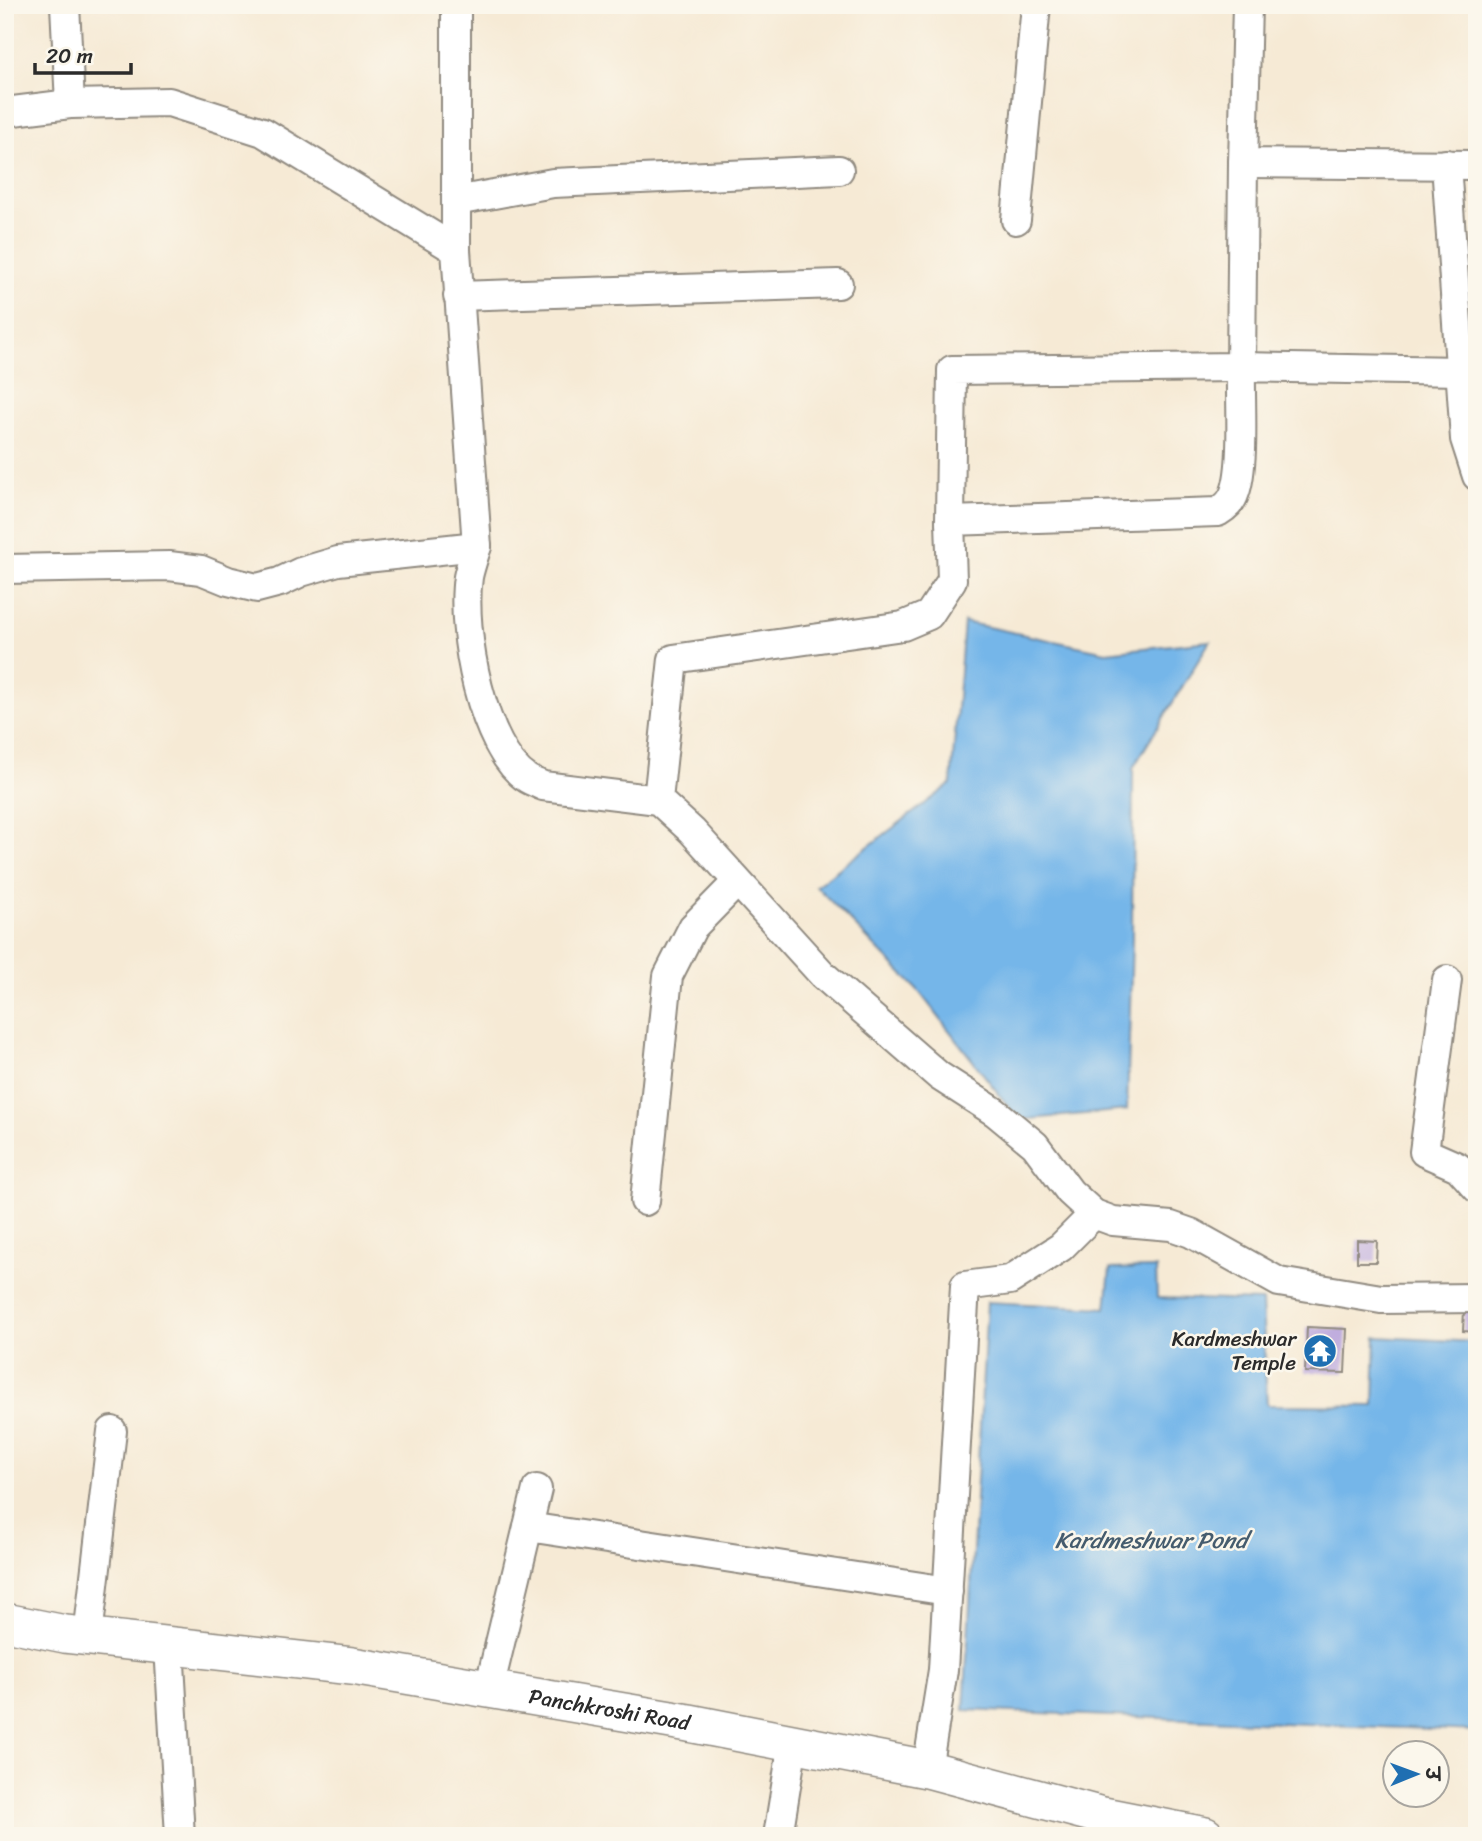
<svg xmlns="http://www.w3.org/2000/svg" width="1482" height="1841" viewBox="0 0 1482 1841" font-family="Sriracha,'Playpen Sans Deva',sans-serif">
	<style>
		.water { fill: #75b6e9; stroke: #50708a; stroke-width: 2 }
		.building { fill: #c0adde }
		.lines { fill: none; stroke-linecap: round; stroke-linejoin: round }
		.minor-casing { stroke: #908a80; stroke-width: 32 }
		.tertiary-casing { stroke: #908a80; stroke-width: 40 }
		.minor { stroke: #fff; stroke-width: 28 }
		.tertiary { stroke: #fff; stroke-width: 37 }
		.labels { text-anchor: middle; stroke-width: 5; stroke-linejoin: round; paint-order: stroke }
		.poi-label { font-size: 21px; fill: #2b2b2b; stroke: #fbf7ec; text-anchor: end }
		.street-label { font-size: 21px; fill: #2b2b2b; stroke: #fbf7ec }
		.water-label { font-size: 23px; font-style: italic; fill: #455c6e; stroke: #fbf7ec }
	</style>
	<rect width="100%" height="100%" fill="#fbf7ec"/>
	<filter id="ink" filterUnits="userSpaceOnUse"><feTurbulence type="fractalNoise" baseFrequency=".0143" numOctaves="2"/><feDisplacementMap in="SourceGraphic" scale="14" xChannelSelector="R" yChannelSelector="G"/><feConvolveMatrix kernelMatrix="1 2 1 2 8 2 1 2 1" color-interpolation-filters="sRGB"/></filter>
	<filter id="wash" filterUnits="userSpaceOnUse"><feTurbulence type="fractalNoise" baseFrequency=".00686" numOctaves="4" result="noise"/><feDisplacementMap in="SourceGraphic" scale="28" xChannelSelector="R" yChannelSelector="G"/><feGaussianBlur stdDeviation="1.57" result="paint"/><feColorMatrix in="noise" values="0 0 0 0 0 0 0 0 0 0 0 0 0 0 0 0 0 1.4 0 .05"/><feComposite in="paint" operator="in"/></filter>
	<g filter="url(#wash)">
		<rect width="100%" height="100%" fill="#f6ead5"/>
		<g class="water">
			<path d="M964,622L1106,652L1210,641L1133,768L1132,939L1127,1110L1019,1120L917,989L816,886L951,784Z"/>
			<path d="M1156,1268L1157,1298L1262,1301L1267,1405L1374,1406L1376,1337L1477,1342V1731L964,1710L987,1302L1106,1308L1110,1269Z"/>
		</g>
		<g id="blocks">
			<g class="building">
				<path d="M1357,1240L1377,1241L1376,1262H1357Z"/>
				<path d="M1464,1310H1477V1332L1463,1331Z"/>
				<path d="M1307,1327L1347,1329L1345,1373L1305,1372Z"/>
			</g>
		</g>
	</g>
	<g filter="url(#ink)">
		<use href="#blocks" fill-opacity="0" stroke="#908a80" stroke-width="2"/>
		<g class="lines">
			<g class="minor-casing">
				<g id="minor">
					<path d="M65,5L70,104"/>
					<path d="M456,5V250L477,546C474,556 470,567 468,577C460,629 482,750 528,779C533,782 539,784 543,786L658,800L692,831L823,975L939,1076L995,1112L1035,1145L1070,1192L1094,1214L1113,1221L1171,1226L1191,1233L1279,1282L1381,1299L1477,1298"/>
					<path d="M1247,5L1243,163L1477,165"/>
					<path d="M5,112L70,104L169,102L263,132L456,250"/>
					<path d="M1446,164L1465,439L1477,476"/>
					<path d="M456,201L553,183L839,170"/>
					<path d="M1016,220L1036,5"/>
					<path d="M458,296L838,284"/>
					<path d="M950,521L1218,512C1226,507 1232,502 1235,492C1245,464 1240,399 1241,367L1461,371"/>
					<path d="M5,569L169,566L201,570L228,581L257,588L280,582L301,572L338,561L477,546"/>
					<path d="M658,800L673,659L903,626L929,615L952,580L950,521L952,370L1241,367L1243,163"/>
					<path d="M1447,980L1424,1152L1458,1167L1477,1188"/>
					<path d="M645,1201L668,976L693,927L737,882"/>
					<path d="M528,1527L948,1591"/>
					<path d="M88,1636L112,1431"/>
					<path d="M169,1646L180,1836"/>
					<path d="M489,1689L537,1489"/>
					<path d="M927,1769L943,1670L965,1286L1010,1280L1061,1247L1094,1214"/>
					<path d="M778,1836L793,1743"/>
				</g>
			</g>
			<g class="tertiary-casing">
				<g id="tertiary">
					<path id="s1" d="M5,1622L65,1634L352,1666L689,1723L927,1769L1103,1816L1205,1836"/>
				</g>
			</g>
			<use href="#minor" class="minor"/>
			<use href="#tertiary" class="tertiary"/>
		</g>
	</g>
	<defs>
		<g id="temple-disc" transform="scale(1.75)"><circle r="9.5" fill="#1f6fb2" stroke="#fbf7ec"/><path d="M0-6L5-2H3V0L6.5 2.5H4V6H1.5V3h-3V6H-4V2.5H-6.5L-3 0V-2H-5Z" fill="#fff"/></g>
	</defs>
	<g fill-rule="evenodd">
		<use href="#temple-disc" x="1320" y="1351"/>
	</g>
	<g class="labels">
		<g class="poi-label">
			<text x="1296" y="1346">Kardmeshwar<tspan x="1296" dy="24">Temple</tspan></text>
		</g>
		<g class="street-label">
			<text dy="7" stroke="none"><textPath href="#s1" startOffset="611">Panchkroshi Road</textPath></text>
		</g>
		<g class="water-label">
			<text x="1151" y="1548">Kardmeshwar Pond</text>
		</g>
	</g>
	<rect width="1482" height="1841" fill="none" stroke="#fbf7ec" stroke-width="28"/>
	<g transform="translate(1416 1774) rotate(89)"><circle r="33" fill="#fbf7ec" stroke="#a8a59f" stroke-width="2"/>
	<path d="M0-5L12 26L0 18L-12 26Z" fill="#1f6fb2"/>
	<text y="-10" font-size="19" font-weight="bold" text-anchor="middle" fill="#2b2b2b">उ</text>
	</g>
	<path d="M35 63v10h96v-10" fill="none" stroke="#2b2b2b" stroke-width="3.5"/>
	<text x="46" y="63" font-size="21" fill="#2b2b2b" stroke="#fbf7ec" stroke-width="5" paint-order="stroke">20 m</text>
</svg>
